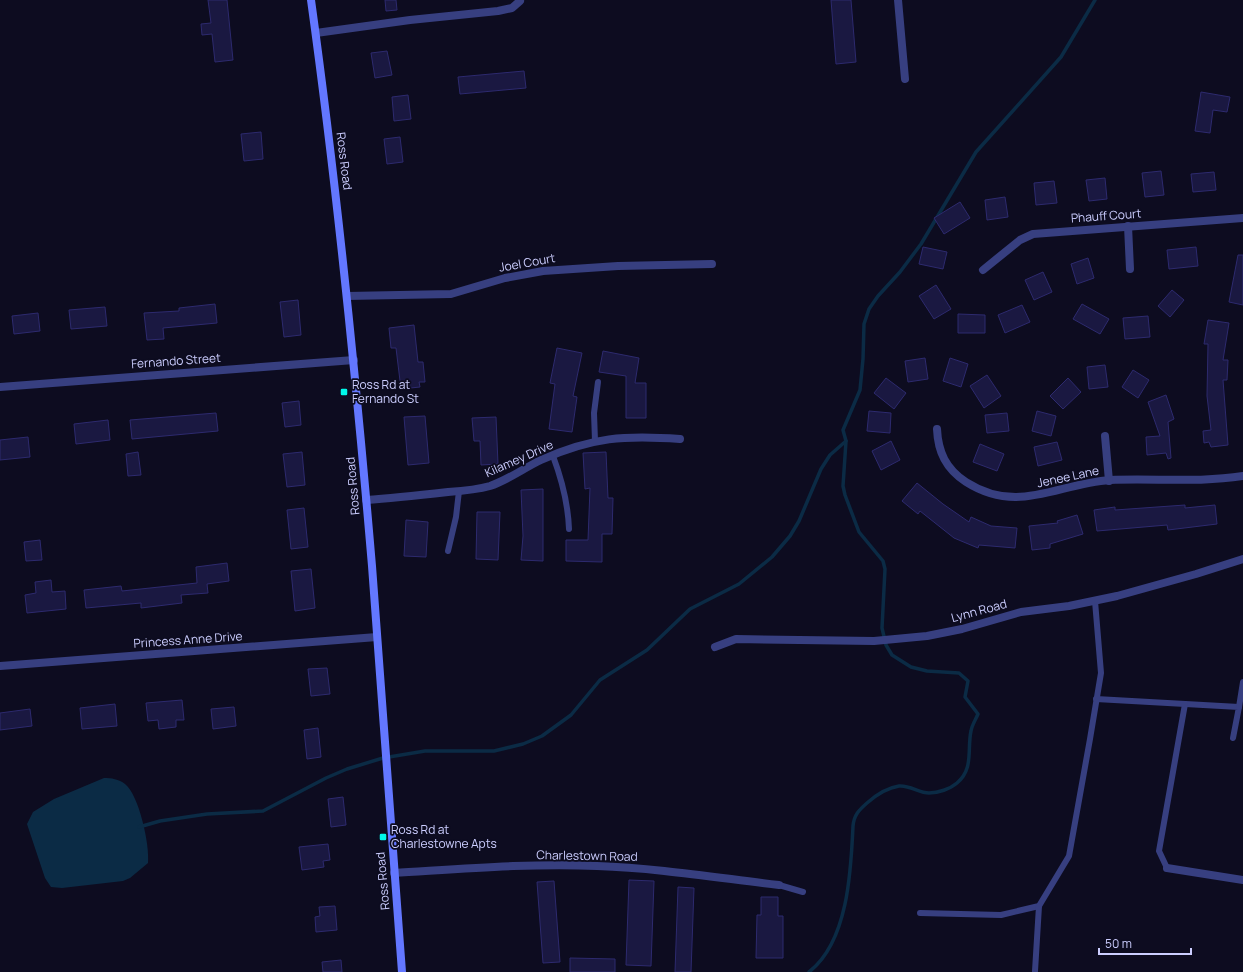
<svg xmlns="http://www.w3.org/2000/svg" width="1243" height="972" viewBox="0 0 1243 972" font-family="Manrope,sans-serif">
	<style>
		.water { fill: #0b2b45 }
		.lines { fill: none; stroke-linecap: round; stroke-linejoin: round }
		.stream { stroke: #0b2b45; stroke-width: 3.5 }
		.building { fill: #1a1841; stroke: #2d2a6e }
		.lane { stroke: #373f80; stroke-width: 6 }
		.street { stroke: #373f80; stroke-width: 8 }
		.secondary { stroke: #6377ff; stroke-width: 8 }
		.poi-dot { fill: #00f7e9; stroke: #0d0c20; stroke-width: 1.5 }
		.labels { text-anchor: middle; stroke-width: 3.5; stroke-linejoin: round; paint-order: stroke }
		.street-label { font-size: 12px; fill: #ccceff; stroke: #0d0c20 }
		.poi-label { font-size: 12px; fill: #ccceff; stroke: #0d0c20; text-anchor: start }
	</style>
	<rect width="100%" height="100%" fill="#0d0c20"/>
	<path class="water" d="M104,778C111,778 119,779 125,784C139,795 150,845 148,863L130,878L123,881L62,888L51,887L45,878L27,824L33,812L54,799Z"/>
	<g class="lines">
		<g class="stream">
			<path d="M139,827L160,821L207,814L263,811L326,778L347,769L383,758L425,751H494L523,744L542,736L571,715L600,680L647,650L690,609L739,584L772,557L790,536L799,521L821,469L830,455L846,441"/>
			<path d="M809,972C848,942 851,871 853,826C854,815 859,810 867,803C876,795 886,788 899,786C910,785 919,793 929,793C938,793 950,789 957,783C974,769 967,749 971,731C972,725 976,719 978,714L965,697L968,681L959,673L927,671L911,667L892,655L886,645L882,628L885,569L883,561L859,532L845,495L843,486L846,441L843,430L860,390L863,359L864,324L869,309L878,296L900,272L921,244L976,152L1061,57L1095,0"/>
		</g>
	</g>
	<g class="building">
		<path d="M208,0H227L233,60L215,62L212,34L202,35L201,24L211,23Z"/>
		<path d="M385,0H396L397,10L386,11Z"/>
		<path d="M831,0H851L856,62L836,64Z"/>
		<path d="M387,51L392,75L375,78L371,53Z"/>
		<path d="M524,71L526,88L460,94L458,77Z"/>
		<path d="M1201,92L1230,97L1227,112L1213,110L1210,133L1195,131Z"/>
		<path d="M408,95L411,119L394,121L392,97Z"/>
		<path d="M261,132L263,159L244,161L241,134Z"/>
		<path d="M400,137L403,162L387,164L384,139Z"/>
		<path d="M1161,171L1164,195L1145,197L1142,173Z"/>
		<path d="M1214,172L1216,190L1193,192L1191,174Z"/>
		<path d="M1105,178L1107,199L1089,201L1086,180Z"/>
		<path d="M1054,181L1057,203L1036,205L1034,183Z"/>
		<path d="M1005,197L1008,217L987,220L985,200Z"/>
		<path d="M960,202L970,218L944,234L934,218Z"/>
		<path d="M923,247L947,252L943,269L919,264Z"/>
		<path d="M1196,247L1198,266L1169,269L1167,250Z"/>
		<path d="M1238,255H1243V305L1229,302Z"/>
		<path d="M1088,258L1094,278L1077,284L1071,264Z"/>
		<path d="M1043,272L1052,292L1034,300L1025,280Z"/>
		<path d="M936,285L951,309L934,319L919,296Z"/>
		<path d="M1172,290L1184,300L1170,317L1158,306Z"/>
		<path d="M298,300L301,335L284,337L280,302Z"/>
		<path d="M215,304L217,323L163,328L164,339L147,340L144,313L179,311V308Z"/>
		<path d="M1082,304L1109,319L1100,334L1073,319Z"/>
		<path d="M1022,305L1030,322L1005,333L998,315Z"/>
		<path d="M105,307L107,326L71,329L69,310Z"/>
		<path d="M38,313L40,331L14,334L12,316Z"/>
		<path d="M958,314L985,315V333H958Z"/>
		<path d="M1148,316L1150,337L1125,339L1123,318Z"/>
		<path d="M1208,320L1229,323L1223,360H1228L1227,380H1223L1228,445L1211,447L1209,442L1204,443L1203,431L1211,430L1207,396L1208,344H1204Z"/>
		<path d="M414,325L418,362H423L425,382H419L420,387L401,389L396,348H391L389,328Z"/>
		<path d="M557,348L582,353L573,396L577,397L572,432L549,429L555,384L550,383Z"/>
		<path d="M603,351L639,358L635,383H646V418H626V376L599,372Z"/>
		<path d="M925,358L928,379L908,382L905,361Z"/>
		<path d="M950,358L968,364L961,387L943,381Z"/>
		<path d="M1105,365L1108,387L1089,389L1087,367Z"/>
		<path d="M1133,370L1149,380L1138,398L1122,387Z"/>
		<path d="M987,375L1001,396L984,408L970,386Z"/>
		<path d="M886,378L906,393L894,409L874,393Z"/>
		<path d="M1068,378L1081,392L1063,409L1050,396Z"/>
		<path d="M1166,395L1174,419L1168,422L1171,458L1168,459L1166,453L1147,455L1146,437L1160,436L1148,402Z"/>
		<path d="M299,401L301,425L285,427L282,403Z"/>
		<path d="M869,411L891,413L890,433L867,431Z"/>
		<path d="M1037,411L1056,416L1051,436L1032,431Z"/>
		<path d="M216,413L218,431L132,439L130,420Z"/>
		<path d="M1007,413L1009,431L987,433L985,415Z"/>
		<path d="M425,416L429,463L408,465L404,417Z"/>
		<path d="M496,417L498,464L481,465L480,441H474L472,418Z"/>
		<path d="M108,420L110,440L76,444L74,424Z"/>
		<path d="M28,437L30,457L0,460V440Z"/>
		<path d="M891,441L900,460L881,470L872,451Z"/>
		<path d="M1057,442L1062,460L1038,466L1034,447Z"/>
		<path d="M980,444L1004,454L997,471L973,462Z"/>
		<path d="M138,452L141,475L128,476L126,454Z"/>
		<path d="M302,452L305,485L287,487L283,454Z"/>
		<path d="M606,452L608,498H613L612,534H602V562L566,561V540H588L590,488L585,489L583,453Z"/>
		<path d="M917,483L943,504L969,522L971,517L991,526L1017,528L1015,548L979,545L978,548L954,538L920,511L918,514L902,501Z"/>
		<path d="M543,489V561L521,560L523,536L521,490Z"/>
		<path d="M1185,505V508L1215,505L1217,524L1168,530L1167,525L1097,531L1094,510L1115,507V510Z"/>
		<path d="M304,508L308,547L291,549L287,510Z"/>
		<path d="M477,512H500L498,560L476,559Z"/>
		<path d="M1077,515L1083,534L1050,544V548L1032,550L1029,526L1058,523L1057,521Z"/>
		<path d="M406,520L428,522L426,557L404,556Z"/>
		<path d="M40,540L42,560L26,561L24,542Z"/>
		<path d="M227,563L229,581L207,584L208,593L181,595L182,603L141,608V603L86,608L84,590L121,586L122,591L197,583L196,567Z"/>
		<path d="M311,569L315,608L295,611L291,571Z"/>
		<path d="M51,580L52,592L65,591L66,609L27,613L25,595L36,593L35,582Z"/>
		<path d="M327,668L330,694L311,696L308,669Z"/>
		<path d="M182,700L184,720H176V727L159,729L158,720L148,721L146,703Z"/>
		<path d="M115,704L117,726L82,729L80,708Z"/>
		<path d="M234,707L236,726L213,729L211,709Z"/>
		<path d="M30,709L32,726L0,730V713Z"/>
		<path d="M318,728L321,757L307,759L304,730Z"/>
		<path d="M343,797L346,825L331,827L328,799Z"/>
		<path d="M328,844L330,860L323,861L324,867L302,870L299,847Z"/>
		<path d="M629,880L654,881L651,966L626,965Z"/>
		<path d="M554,881L560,962L543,963L537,882Z"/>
		<path d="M678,887L694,888L691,972H675Z"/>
		<path d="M761,897H778V916H783V958H756L757,915H761Z"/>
		<path d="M335,906L337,930L316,932L315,917L320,916L319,907Z"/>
		<path d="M570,958L615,959V972H570Z"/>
		<path d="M341,960L342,972H323L322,962Z"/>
	</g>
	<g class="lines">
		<g class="lane">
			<path d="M595,441L594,413L598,382"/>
			<path d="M553,456C562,480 568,502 569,529"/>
			<path d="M448,551L456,517L459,491"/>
			<path d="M1096,699L1239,707L1233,738"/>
			<path d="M1239,707L1243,682"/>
			<path d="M1167,868L1159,851L1185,704"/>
			<path d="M779,885L803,892"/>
			<path d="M920,913L1001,915L1039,906L1069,856L1090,739L1101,673L1095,601"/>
			<path d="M1035,971L1039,906"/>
		</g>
		<g class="street">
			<path d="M898,0L905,79"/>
			<path d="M316,33L410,20L498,11L512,8L520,1"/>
			<path d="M1128,226L1130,269"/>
			<path d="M983,270L1020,240L1033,234L1243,218"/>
			<path d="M347,296L451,294L505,278L543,271L618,266L712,264"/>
			<path d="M0,387L354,360"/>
			<path d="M937,429C938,452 946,469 966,482C1018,515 1056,484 1110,480C1154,478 1199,483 1243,476"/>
			<path d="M1105,436L1109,481"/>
			<path d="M366,500C394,498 421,495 448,492C462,491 476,490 490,486C508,480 524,468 541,460C592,437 625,435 680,439"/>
			<path d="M715,647L736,639L874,641L927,636L962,629L1021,612L1069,606L1117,596L1196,574L1243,559"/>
			<path d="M0,666L377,637"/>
			<path d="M1167,868L1243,880"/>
			<path d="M394,873C461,869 530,863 597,866C658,868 719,878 779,885"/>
		</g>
		<path class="secondary" d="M311,0C337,188 356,377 372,566C383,701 391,837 402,972"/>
	</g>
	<g class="poi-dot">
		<rect x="340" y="388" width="8" height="8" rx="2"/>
		<rect x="379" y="833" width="8" height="8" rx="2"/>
	</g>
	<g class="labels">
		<g class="street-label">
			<text transform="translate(344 161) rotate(83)" y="4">Ross Road</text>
			<text transform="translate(1106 216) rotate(-4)" y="4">Phauff Court</text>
			<text transform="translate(527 263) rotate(-10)" y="4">Joel Court</text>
			<text transform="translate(176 361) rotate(-4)" y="4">Fernando Street</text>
			<text transform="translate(519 459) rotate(-24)" y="4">Kilamey Drive</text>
			<text transform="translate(1068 477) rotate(-12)" y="4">Jenee Lane</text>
			<text transform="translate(353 486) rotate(-95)" y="4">Ross Road</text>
			<text transform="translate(979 611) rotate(-15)" y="4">Lynn Road</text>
			<text transform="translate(188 640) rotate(-4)" y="4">Princess Anne Drive</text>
			<text transform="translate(587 856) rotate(1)" y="4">Charlestown Road</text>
			<text transform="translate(383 881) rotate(-95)" y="4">Ross Road</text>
		</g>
		<g class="poi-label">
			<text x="352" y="389">Ross Rd at<tspan x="352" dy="14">Fernando St</tspan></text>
			<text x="391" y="834">Ross Rd at<tspan x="391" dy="14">Charlestowne Apts</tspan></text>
		</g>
	</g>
	<path d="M1099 948v6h92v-6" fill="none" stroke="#ccceff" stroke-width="2"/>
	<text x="1105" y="948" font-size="12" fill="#ccceff" stroke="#0d0c20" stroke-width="3" paint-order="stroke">50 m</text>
</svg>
